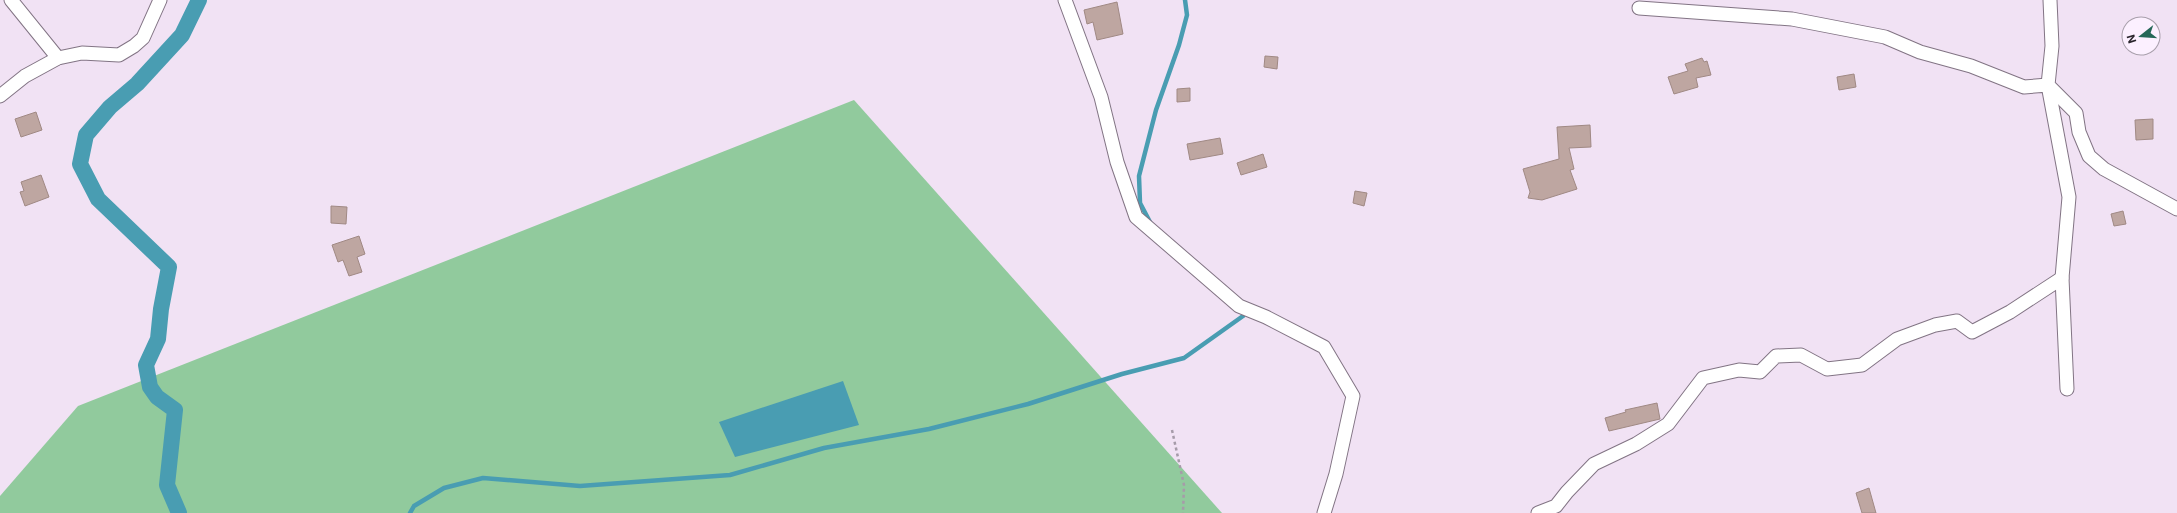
<svg xmlns="http://www.w3.org/2000/svg" width="2177" height="513" viewBox="0 0 2177 513" font-family="Inter,sans-serif">
	<style>
		.forest { fill: #91ca9d }
		.water { fill: #499db2 }
		.lines { fill: none; stroke-linecap: round; stroke-linejoin: round }
		.stream { stroke: #499db2; stroke-width: 4.5 }
		.canal { stroke: #499db2; stroke-width: 16 }
		.building { fill: #bea6a1; stroke: #a08984 }
		.street-casing { stroke: #827484; stroke-width: 15 }
		.path { stroke: #a69ba9; stroke-width: 2.5; stroke-dasharray: 3 3; stroke-linecap: butt }
		.street { stroke: #fff; stroke-width: 13 }
	</style>
	<rect width="100%" height="100%" fill="#f1e2f4"/>
	<path class="forest" d="M854,100L1222,513H0V496L78,406Z"/>
	<path class="water" d="M843,381L859,425L735,457L719,422Z"/>
	<g class="lines">
		<g class="stream">
			<path d="M1150,222L1140,203L1139,176L1156,110L1179,45L1187,15L1185,0"/>
			<path d="M410,513L414,506L444,488L483,478L580,486L730,475L824,448L929,429L1028,404L1122,374L1184,358L1243,316"/>
		</g>
		<path class="canal" d="M179,513L167,485L175,410L157,397L150,387L146,365L158,339L161,309L169,267L98,199L80,164L86,135L110,107L137,84L182,35L199,0"/>
	</g>
	<g class="building">
		<path d="M1117,2L1123,34L1097,40L1093,22L1087,24L1084,10Z"/>
		<path d="M1265,56L1278,57L1277,69L1264,67Z"/>
		<path d="M1702,58L1704,62L1707,61L1711,75L1696,78L1698,87L1674,94L1668,77L1688,71L1685,64Z"/>
		<path d="M1854,74L1856,87L1839,90L1837,77Z"/>
		<path d="M1190,88V101L1177,102V89Z"/>
		<path d="M36,112L42,130L21,137L15,119Z"/>
		<path d="M2153,119V139L2136,140L2135,120Z"/>
		<path d="M1590,125L1591,147L1569,148L1574,169L1570,170L1577,189L1542,200L1528,198L1530,192L1523,169L1559,159L1557,127Z"/>
		<path d="M1220,138L1223,154L1190,160L1187,144Z"/>
		<path d="M1263,154L1267,167L1241,175L1237,163Z"/>
		<path d="M41,175L49,197L25,206L20,192L24,191L21,182Z"/>
		<path d="M1355,191L1367,193L1364,206L1353,203Z"/>
		<path d="M331,206L347,207L346,224L331,223Z"/>
		<path d="M2123,211L2126,224L2114,226L2111,214Z"/>
		<path d="M359,236L365,254L357,257L362,272L349,276L343,260L338,262L332,245Z"/>
		<path d="M1657,403L1660,419L1609,431L1605,418L1626,412L1625,410Z"/>
		<path d="M1869,488L1876,513H1862L1856,493Z"/>
	</g>
	<g class="lines">
		<g class="street-casing">
			<g id="street">
				<path d="M11,0L58,58"/>
				<path d="M1065,0L1101,97L1117,162L1136,217L1239,306L1266,317L1324,347L1353,396L1336,474L1324,513"/>
				<path d="M2050,0L2052,46L2048,85L2076,113L2079,132L2089,156L2104,169L2177,209"/>
				<path d="M1639,8L1792,19L1885,37L1920,52L1971,66L2024,87L2048,85L2069,197L2062,278L2067,389"/>
				<path d="M0,96L25,76L58,58L82,53L119,55L134,46L143,38L160,0"/>
				<path d="M1538,513L1556,506L1567,492L1594,464L1636,444L1668,424L1703,378L1739,370L1760,372L1776,356L1801,355L1827,369L1862,365L1897,339L1935,325L1957,321L1972,332L2010,312L2062,278"/>
			</g>
		</g>
		<path class="path" d="M1172,430L1184,485L1183,513"/>
		<use href="#street" class="street"/>
	</g>
	<g transform="translate(2141 36) rotate(253)"><circle r="19" fill="#fcf0ff" stroke="#a89fab"/>
	<path d="M0-3L7 15L0 10L-7 15Z" fill="#256758"/>
	<text y="-6" font-size="11" font-weight="bold" text-anchor="middle" fill="#2a252c">N</text>
	</g>
</svg>
